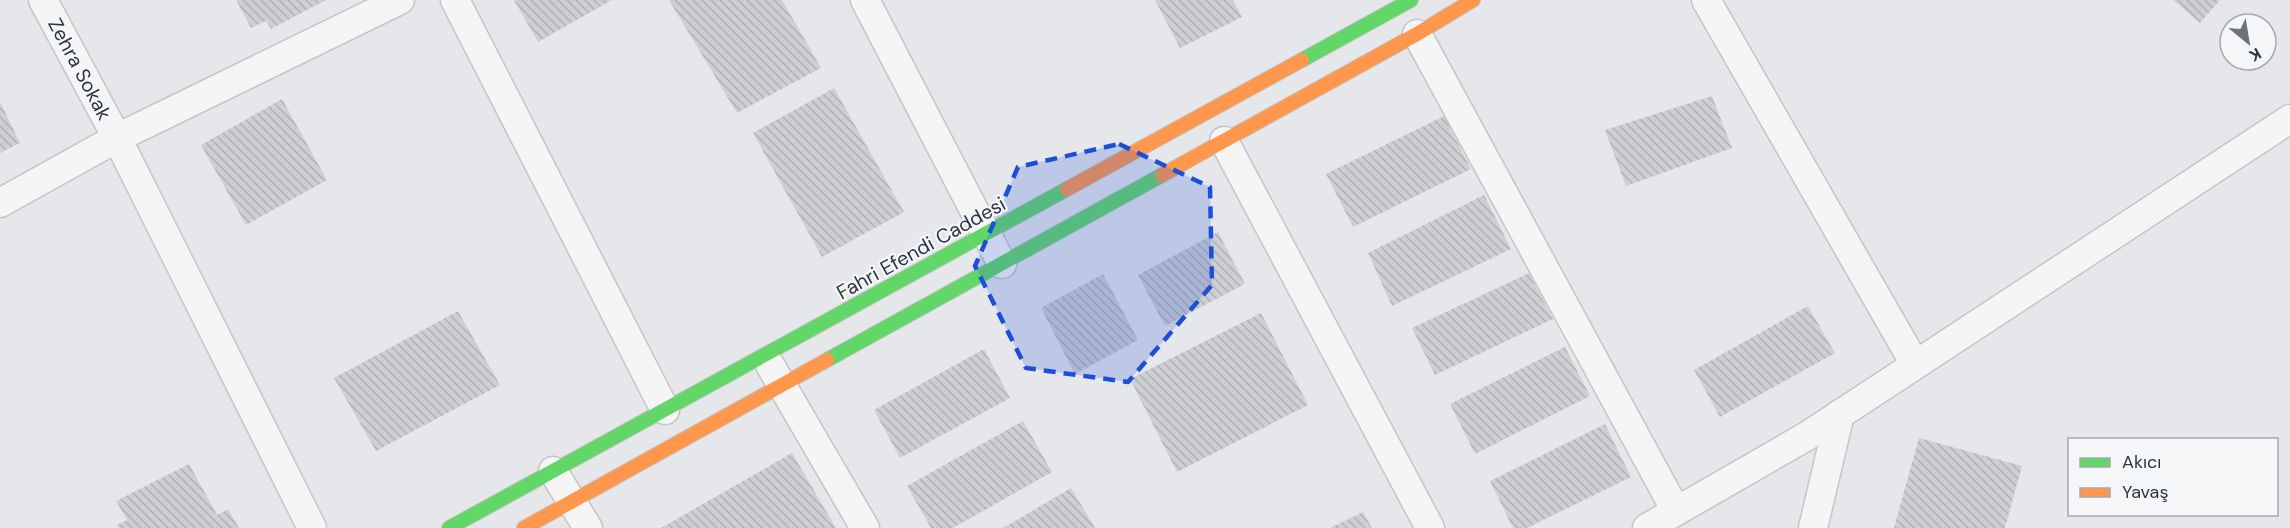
<svg xmlns="http://www.w3.org/2000/svg" width="2290" height="528" viewBox="0 0 2290 528" font-family="'DM Sans',sans-serif">
	<style>
		.building { fill: url(#building-back-hatch) }
		.lines { fill: none; stroke-linecap: round; stroke-linejoin: round }
		.street-casing { stroke: #c3c5c8; stroke-width: 31 }
		.fast-casing { stroke: #c3c5c8; stroke-width: 16 }
		.slow-casing { stroke: #c3c5c8; stroke-width: 16 }
		.street { stroke: #f5f5f6; stroke-width: 28 }
		.fast { stroke: #63d668; stroke-width: 14 }
		.slow { stroke: #ff974d; stroke-width: 14 }
		.marked { fill: #1d4ed8; fill-opacity: 0.2; stroke: #1d4ed8; stroke-width: 4.5; stroke-dasharray: 12 8; stroke-linejoin: round }
		.labels { text-anchor: middle; stroke-width: 4.5; stroke-linejoin: round; paint-order: stroke }
		.street-label { font-size: 20px; fill: #2d3542; stroke: #f4f6f8 }
	</style>
	<defs>
		<pattern id="building-back-hatch" width="6" height="6" patternUnits="userSpaceOnUse" patternTransform="scale(1.5)"><rect width="6" height="6" fill="#cecfd2"/><path d="M-1 5l2 2M0 0l6 6M5-1l2 2" fill="none" stroke="#b1b2b6"/></pattern>
	</defs>
	<rect width="100%" height="100%" fill="#e5e7ea"/>
	<g class="building">
		<path d="M236,0H326L271,29L266,21L251,28Z"/>
		<path d="M514,0H612L538,42Z"/>
		<path d="M669,0H782L821,68L737,113Z"/>
		<path d="M1155,0H1233L1242,17L1180,48Z"/>
		<path d="M2173,0H2220L2200,23Z"/>
		<path d="M834,88L904,212L822,257L753,133Z"/>
		<path d="M1712,96L1732,148L1626,186L1605,130Z"/>
		<path d="M282,99L327,180L246,225L201,145Z"/>
		<path d="M0,102L20,143L0,153Z"/>
		<path d="M1444,116L1471,169L1353,227L1326,174Z"/>
		<path d="M1484,195L1511,249L1392,306L1368,253Z"/>
		<path d="M1218,232L1245,284L1165,326L1138,275Z"/>
		<path d="M1529,273L1553,319L1435,375L1412,328Z"/>
		<path d="M1103,274L1138,340L1075,374L1041,308Z"/>
		<path d="M1808,306L1835,353L1720,417L1694,370Z"/>
		<path d="M458,311L500,385L376,451L334,378Z"/>
		<path d="M1261,313L1308,405L1177,472L1130,379Z"/>
		<path d="M1565,347L1590,396L1475,454L1450,404Z"/>
		<path d="M984,349L1010,398L900,458L874,410Z"/>
		<path d="M1023,421L1052,472L953,528H931L907,486Z"/>
		<path d="M1605,424L1631,477L1527,528H1513L1490,481Z"/>
		<path d="M1919,438L2022,466L2005,528H1894Z"/>
		<path d="M792,453L836,528H661Z"/>
		<path d="M189,464L217,515L228,509L239,528H119L117,525L127,520L116,501Z"/>
		<path d="M1071,488L1095,528H1003Z"/>
		<path d="M1363,512L1372,528H1330Z"/>
	</g>
	<g class="lines">
		<g class="street-casing">
			<g id="street">
				<path d="M43,0L117,138L312,528"/>
				<path d="M455,0L665,410"/>
				<path d="M865,0L1002,264"/>
				<path d="M1706,0L1915,364"/>
				<path d="M1417,34L1676,511"/>
				<path d="M1224,141L1430,528"/>
				<path d="M0,203L117,138L400,0"/>
				<path d="M770,365L865,528"/>
				<path d="M553,471L588,528"/>
				<path d="M1647,528L1807,436L2290,119"/>
				<path d="M1813,528L1840,414"/>
			</g>
		</g>
		<g class="fast-casing">
			<g id="fast">
				<path d="M1302,60L1411,0"/>
				<path d="M827,360L1162,175"/>
				<path d="M449,528L1067,189"/>
			</g>
		</g>
		<g class="slow-casing">
			<g id="slow">
				<path d="M1162,175L1417,34L1473,0"/>
				<path d="M1067,189L1302,60"/>
				<path d="M524,528L827,360"/>
			</g>
		</g>
		<use href="#street" class="street"/>
		<use href="#fast" class="fast"/>
		<use href="#slow" class="slow"/>
	</g>
	<path class="marked" d="M1119,144L1210,187L1212,285L1128,382L1026,368L975,266L1018,167Z"/>
	<g class="labels">
		<g class="street-label">
			<text transform="translate(80 69) rotate(62)" y="7">Zehra Sokak</text>
			<text transform="translate(921 248) rotate(-29)" y="7">Fahri Efendi Caddesi</text>
		</g>
	</g>
	<rect x="2068" y="438" width="210" height="78" fill="#f4f6f8" stroke="#a4a9af" stroke-width="1.5"/>
	<rect x="2080" y="458" width="30" height="9" fill="#63d668" stroke="#a4a9af" stroke-width="1.5"/>
	<text x="2122" y="468" font-size="18" fill="#2d3542">Akıcı</text>
	<rect x="2080" y="488" width="30" height="9" fill="#ff974d" stroke="#a4a9af" stroke-width="1.5"/>
	<text x="2122" y="498" font-size="18" fill="#2d3542">Yavaş</text>
	<g transform="translate(2248 42) rotate(150)"><circle r="28" fill="#f4f6f8" stroke="#a4a9af" stroke-width="1.5"/>
	<path d="M0-4.5L10 22L0 15L-10 22Z" fill="#6d737d"/>
	<text y="-9" font-size="16" font-weight="bold" text-anchor="middle" fill="#2d3542">K</text>
	</g>
</svg>
